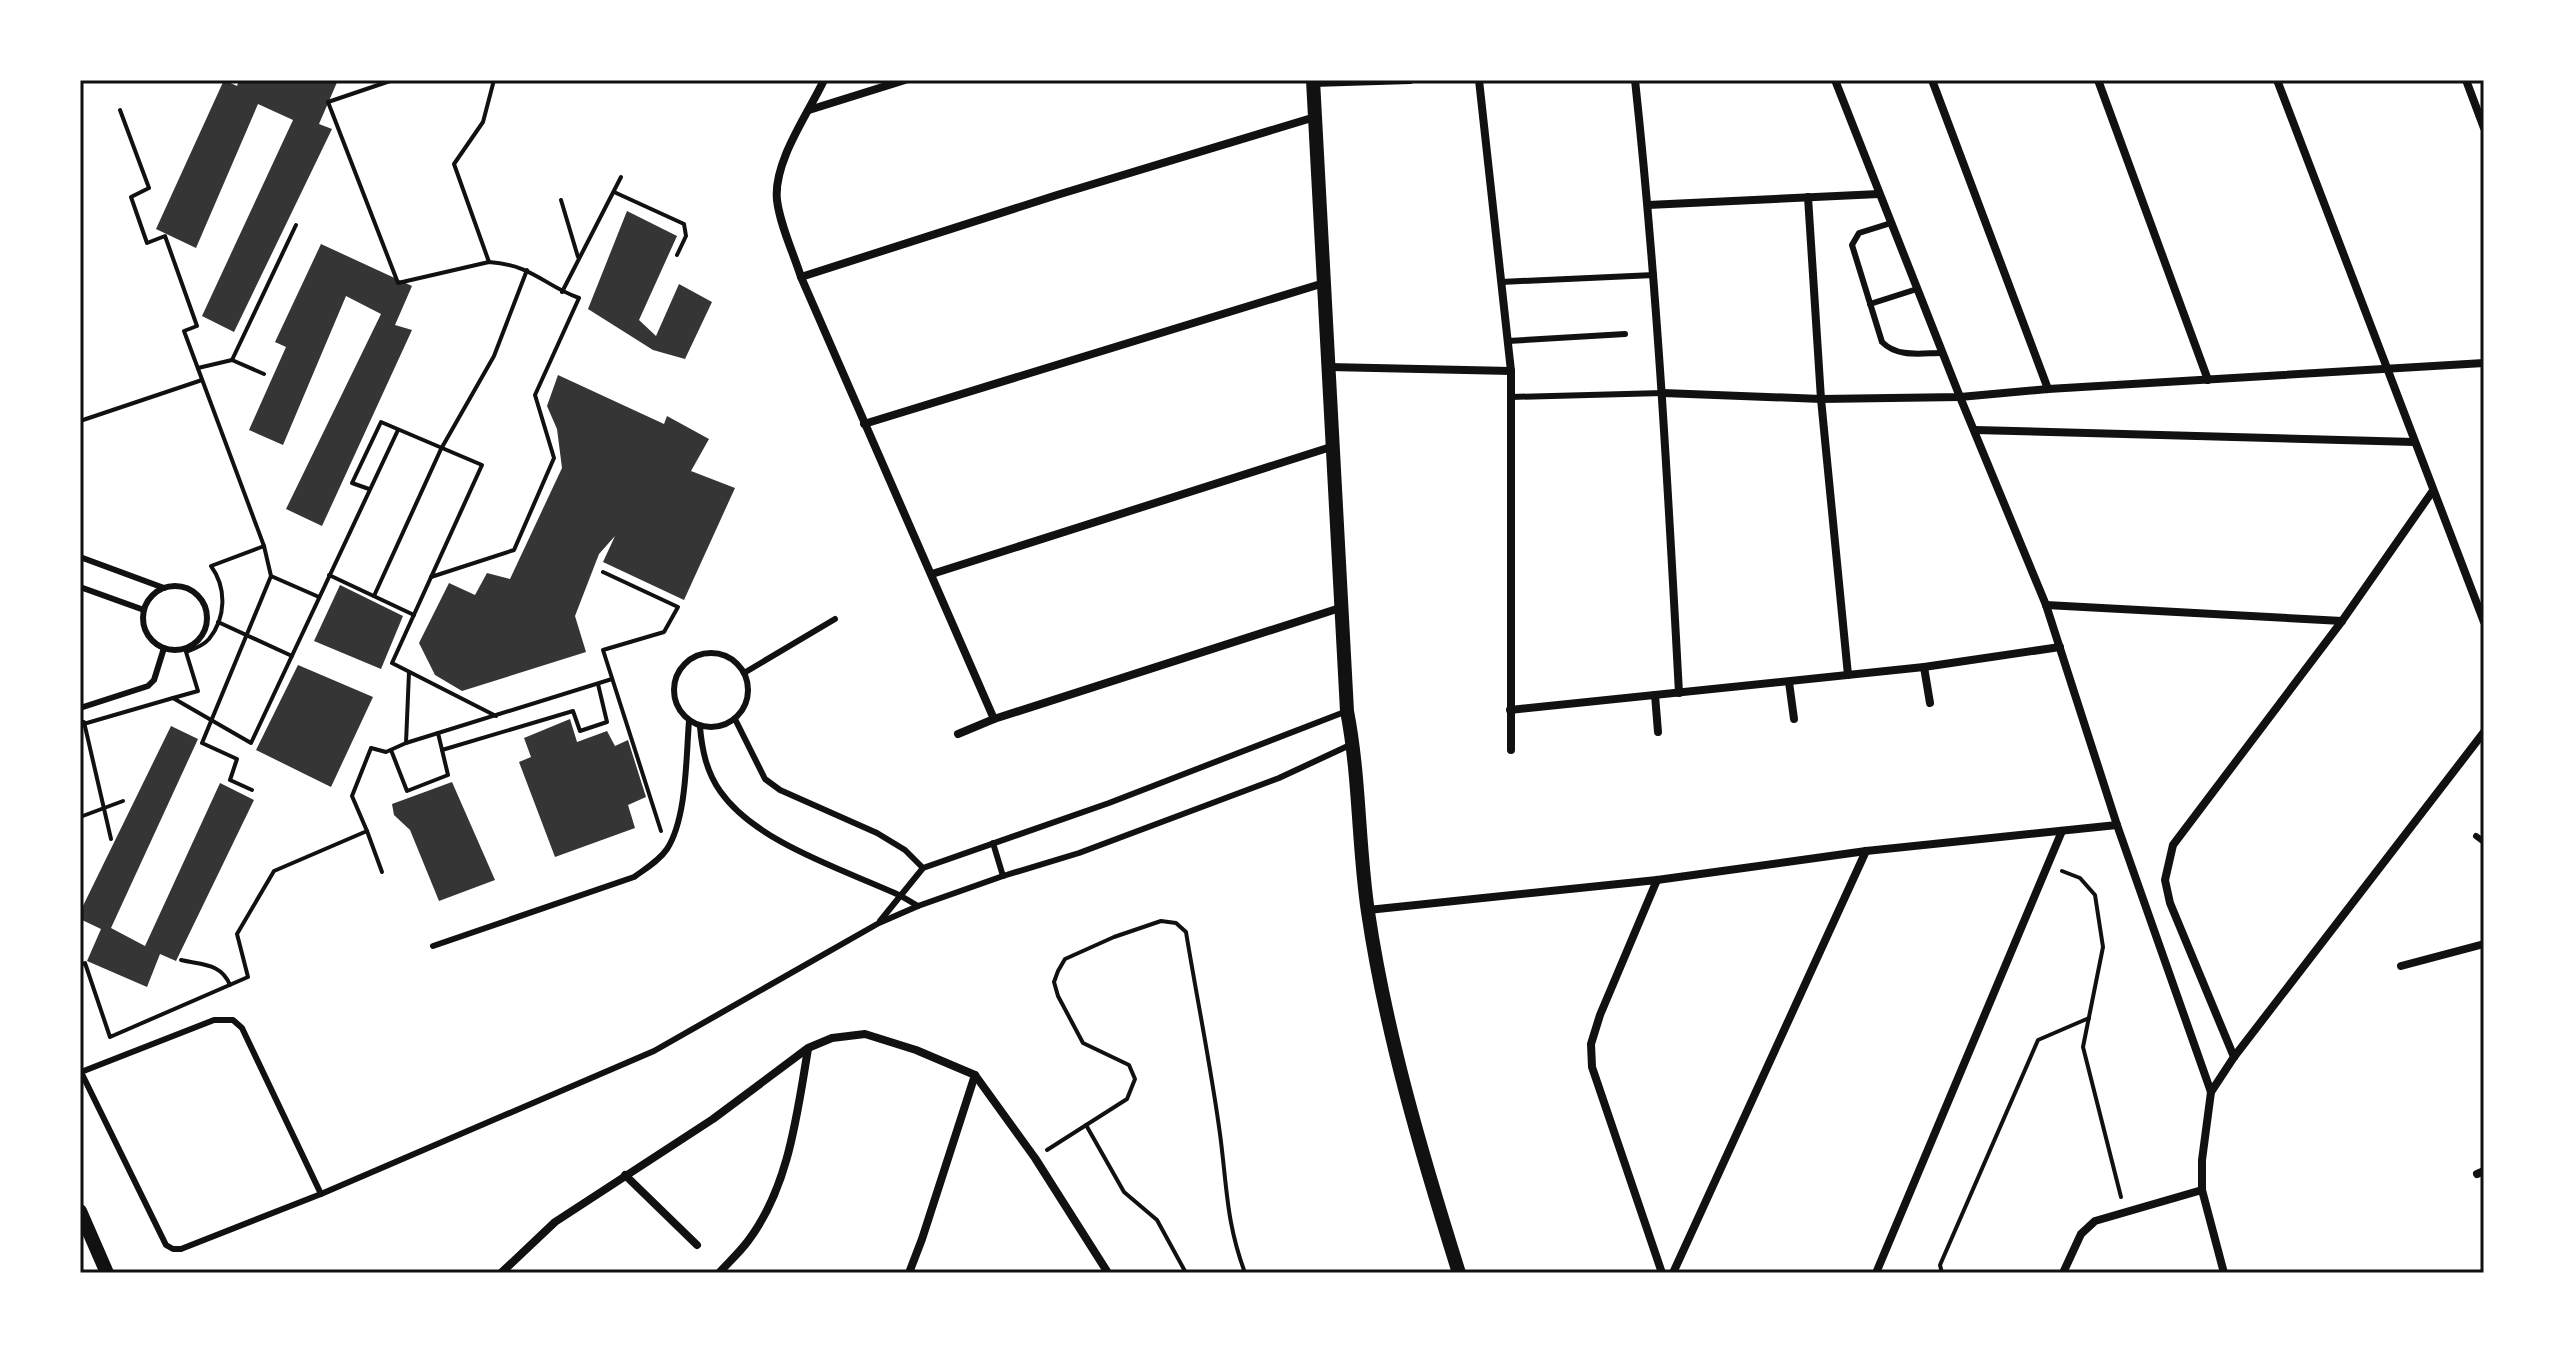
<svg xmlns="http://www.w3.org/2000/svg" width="2564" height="1353" viewBox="0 0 2564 1353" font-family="'Public Sans',sans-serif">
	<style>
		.building { fill: #353535 }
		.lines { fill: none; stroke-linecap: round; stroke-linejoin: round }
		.path { stroke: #111; stroke-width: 4 }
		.service { stroke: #111; stroke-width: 6 }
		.minor { stroke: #111; stroke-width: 8 }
		.tertiary { stroke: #111; stroke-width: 14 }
		.neatline { fill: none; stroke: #111; stroke-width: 3 }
	</style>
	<rect width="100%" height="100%" fill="#fff"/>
	<g class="building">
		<path d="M224,80L237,86L239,80H338L319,124L332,129L234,332L202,316L293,120L258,104L196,248L156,229Z"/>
		<path d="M627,211L677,236L639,320L656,336L679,284L712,302L685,359L653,350L588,309Z"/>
		<path d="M321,244L412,286L395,325L412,330L322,526L286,509L381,314L346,296L283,445L249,430L286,347L275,342Z"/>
		<path d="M558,375L664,424L667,416L709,439L691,471L735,488L684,600L603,562L615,536L599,554L575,616L586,652L462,691L435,675L419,643L449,583L475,595L487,573L510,579L562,468L557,429L547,406Z"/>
		<path d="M340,585L403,616L381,669L314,641Z"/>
		<path d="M298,665L373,697L331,787L256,750Z"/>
		<path d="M570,719L577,742L607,731L615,746L628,740L646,797L628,805L635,828L555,857L519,762L531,757L524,738Z"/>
		<path d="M171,726L198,739L111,928L145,946L220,783L254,800L176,961L160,954L147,987L87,961L101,929L80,919V912Z"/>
		<path d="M452,782L495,880L439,901L410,830L394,815L392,804Z"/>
	</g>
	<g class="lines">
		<g class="path">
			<path d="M393,80L328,102L398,283L489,262C533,265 543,285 579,298L535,395L554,458L514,550L431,577"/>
			<path d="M120,110L149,188L131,197L147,243L165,236L197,326L184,331L264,546"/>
			<path d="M614,192L684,224L686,236L677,255"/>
			<path d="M561,200L578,257"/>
			<path d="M489,262L454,164L483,122L494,80"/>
			<path d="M562,292L621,177"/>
			<path d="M232,360L296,225"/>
			<path d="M198,368L232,360L264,374"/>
			<path d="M80,421L202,380"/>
			<path d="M369,489L352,483L381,422L482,465L392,663L496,716"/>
			<path d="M603,572L678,607L664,632L603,650L661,831"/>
			<path d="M329,575L414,615"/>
			<path d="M374,596L441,449L494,356L527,270"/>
			<path d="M319,597L271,576L264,546L211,566C227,588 226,618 209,639C203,646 194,649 186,652L198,691L173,698L251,743L398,430"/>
			<path d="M218,622L292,656"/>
			<path d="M84,722L111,839"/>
			<path d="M80,725L173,698"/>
			<path d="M406,743L409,672"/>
			<path d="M391,750L407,791L448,775L438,733"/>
			<path d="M442,750L573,711L580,731L607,722L598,684"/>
			<path d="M252,790L230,780L237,759L202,743L271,576"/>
			<path d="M80,817L123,801"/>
			<path d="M367,831L382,872"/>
			<path d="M2062,871L2080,878L2095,895L2103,947L2083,1047L2121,1197"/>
			<path d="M181,960C202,965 221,963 230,985"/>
			<path d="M80,965L85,963L110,1037L248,977L237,934L274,871L367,831L352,796L371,748L386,752L406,743L612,679"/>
			<path d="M1086,1125L1124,1192L1157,1220L1186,1273"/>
			<path d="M1047,1150L1127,1099L1135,1079L1129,1065L1083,1043L1058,996L1054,982L1058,971L1065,959L1114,937L1161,921L1176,923L1186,932C1197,999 1211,1067 1220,1134C1227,1186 1226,1222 1245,1273"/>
			<path d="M1942,1273L1940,1265L2038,1040L2089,1018"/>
		</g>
		<g class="service">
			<path d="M1891,223L1859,233L1852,245L1882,342C1898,358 1921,353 1942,353"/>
			<path d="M1501,282L1654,275"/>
			<path d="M1870,304L1917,289"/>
			<path d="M1508,341L1625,334"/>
			<path d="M1511,397L1663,393"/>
			<path d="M80,557L164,588"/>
			<circle cx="175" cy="618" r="32"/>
			<path d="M80,587L144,610"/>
			<circle cx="711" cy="690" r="37"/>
			<path d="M744,673L835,619"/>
			<path d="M80,708L148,686L154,680L164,648"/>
			<path d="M735,719L765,779L780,790L877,833L905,850L923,868"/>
			<path d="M700,727C702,749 706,771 720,791C756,843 845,870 901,896L918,906"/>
			<path d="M2476,836L2484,842"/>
			<path d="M993,843L1003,876"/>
			<path d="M880,921L923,868L1109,803L1347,711"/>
			<path d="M433,946L634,877C645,869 659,861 667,849C687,818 686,757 689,721"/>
			<path d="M80,1070L166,1245L173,1249H181L321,1194L654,1051L879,923L918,906L1003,876L1079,853L1279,778L1350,745"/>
			<path d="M81,1072L214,1020H233L242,1028L321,1194"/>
		</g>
		<g class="minor">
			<path d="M824,80C808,114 773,162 777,200C780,225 793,252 801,277L994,719"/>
			<path d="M1479,80L1511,371V750"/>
			<path d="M1635,80C1657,284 1668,488 1679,693"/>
			<path d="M1835,80L1960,397L2046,605L2117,825L2211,1092L2202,1160V1190L2224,1273"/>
			<path d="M1932,80L2048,389"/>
			<path d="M2098,80L2208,380"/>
			<path d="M2277,80L2484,622"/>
			<path d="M2466,80L2484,128"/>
			<path d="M1313,83L1410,80"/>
			<path d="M809,110L905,80"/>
			<path d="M1808,197L1821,399L1848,675"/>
			<path d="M1648,205L1879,194"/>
			<path d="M801,277L1057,195L1315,117"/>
			<path d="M1329,367L1511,371"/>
			<path d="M1663,393L1821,399L1960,397L2048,389L2484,363"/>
			<path d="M864,424L1324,283"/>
			<path d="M1975,430L2414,442"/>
			<path d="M932,574L1334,446"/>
			<path d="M2046,605L2342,621"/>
			<path d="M1924,667L1930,703"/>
			<path d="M1789,682L1794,719"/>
			<path d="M1655,695L1658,732"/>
			<path d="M1510,710L1924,667L2060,647"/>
			<path d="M958,734L994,719L1343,607"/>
			<path d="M1657,880L1600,1015L1591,1044L1592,1067L1662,1273"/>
			<path d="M1368,910L1657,880L1866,851L2117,825"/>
			<path d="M2401,966L2484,944"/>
			<path d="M2234,1057L2170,903L2165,880L2173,845L2342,621L2432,492"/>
			<path d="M2211,1092L2234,1057L2484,732"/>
			<path d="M2477,1174L2484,1171"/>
			<path d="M625,1175L697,1245"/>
			<path d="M501,1273L555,1222L713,1119L808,1048L832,1038L865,1034L916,1050L975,1075L1035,1158L1108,1273"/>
			<path d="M719,1273C728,1263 739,1253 748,1241C789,1187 797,1114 808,1049"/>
			<path d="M909,1273L922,1239L975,1075"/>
			<path d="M1673,1273L1866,851"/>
			<path d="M1876,1273L2062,831"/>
			<path d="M2063,1273L2081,1234L2095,1221L2202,1190"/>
		</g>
		<g class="tertiary">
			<path d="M1313,80L1347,711C1360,778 1358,845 1368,912C1386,1034 1422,1155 1459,1273"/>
			<path d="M80,1211L107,1273"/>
		</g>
	</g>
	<rect width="2564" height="1353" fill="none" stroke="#ffffff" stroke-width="164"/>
	<rect x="82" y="82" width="2400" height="1189" class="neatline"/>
</svg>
